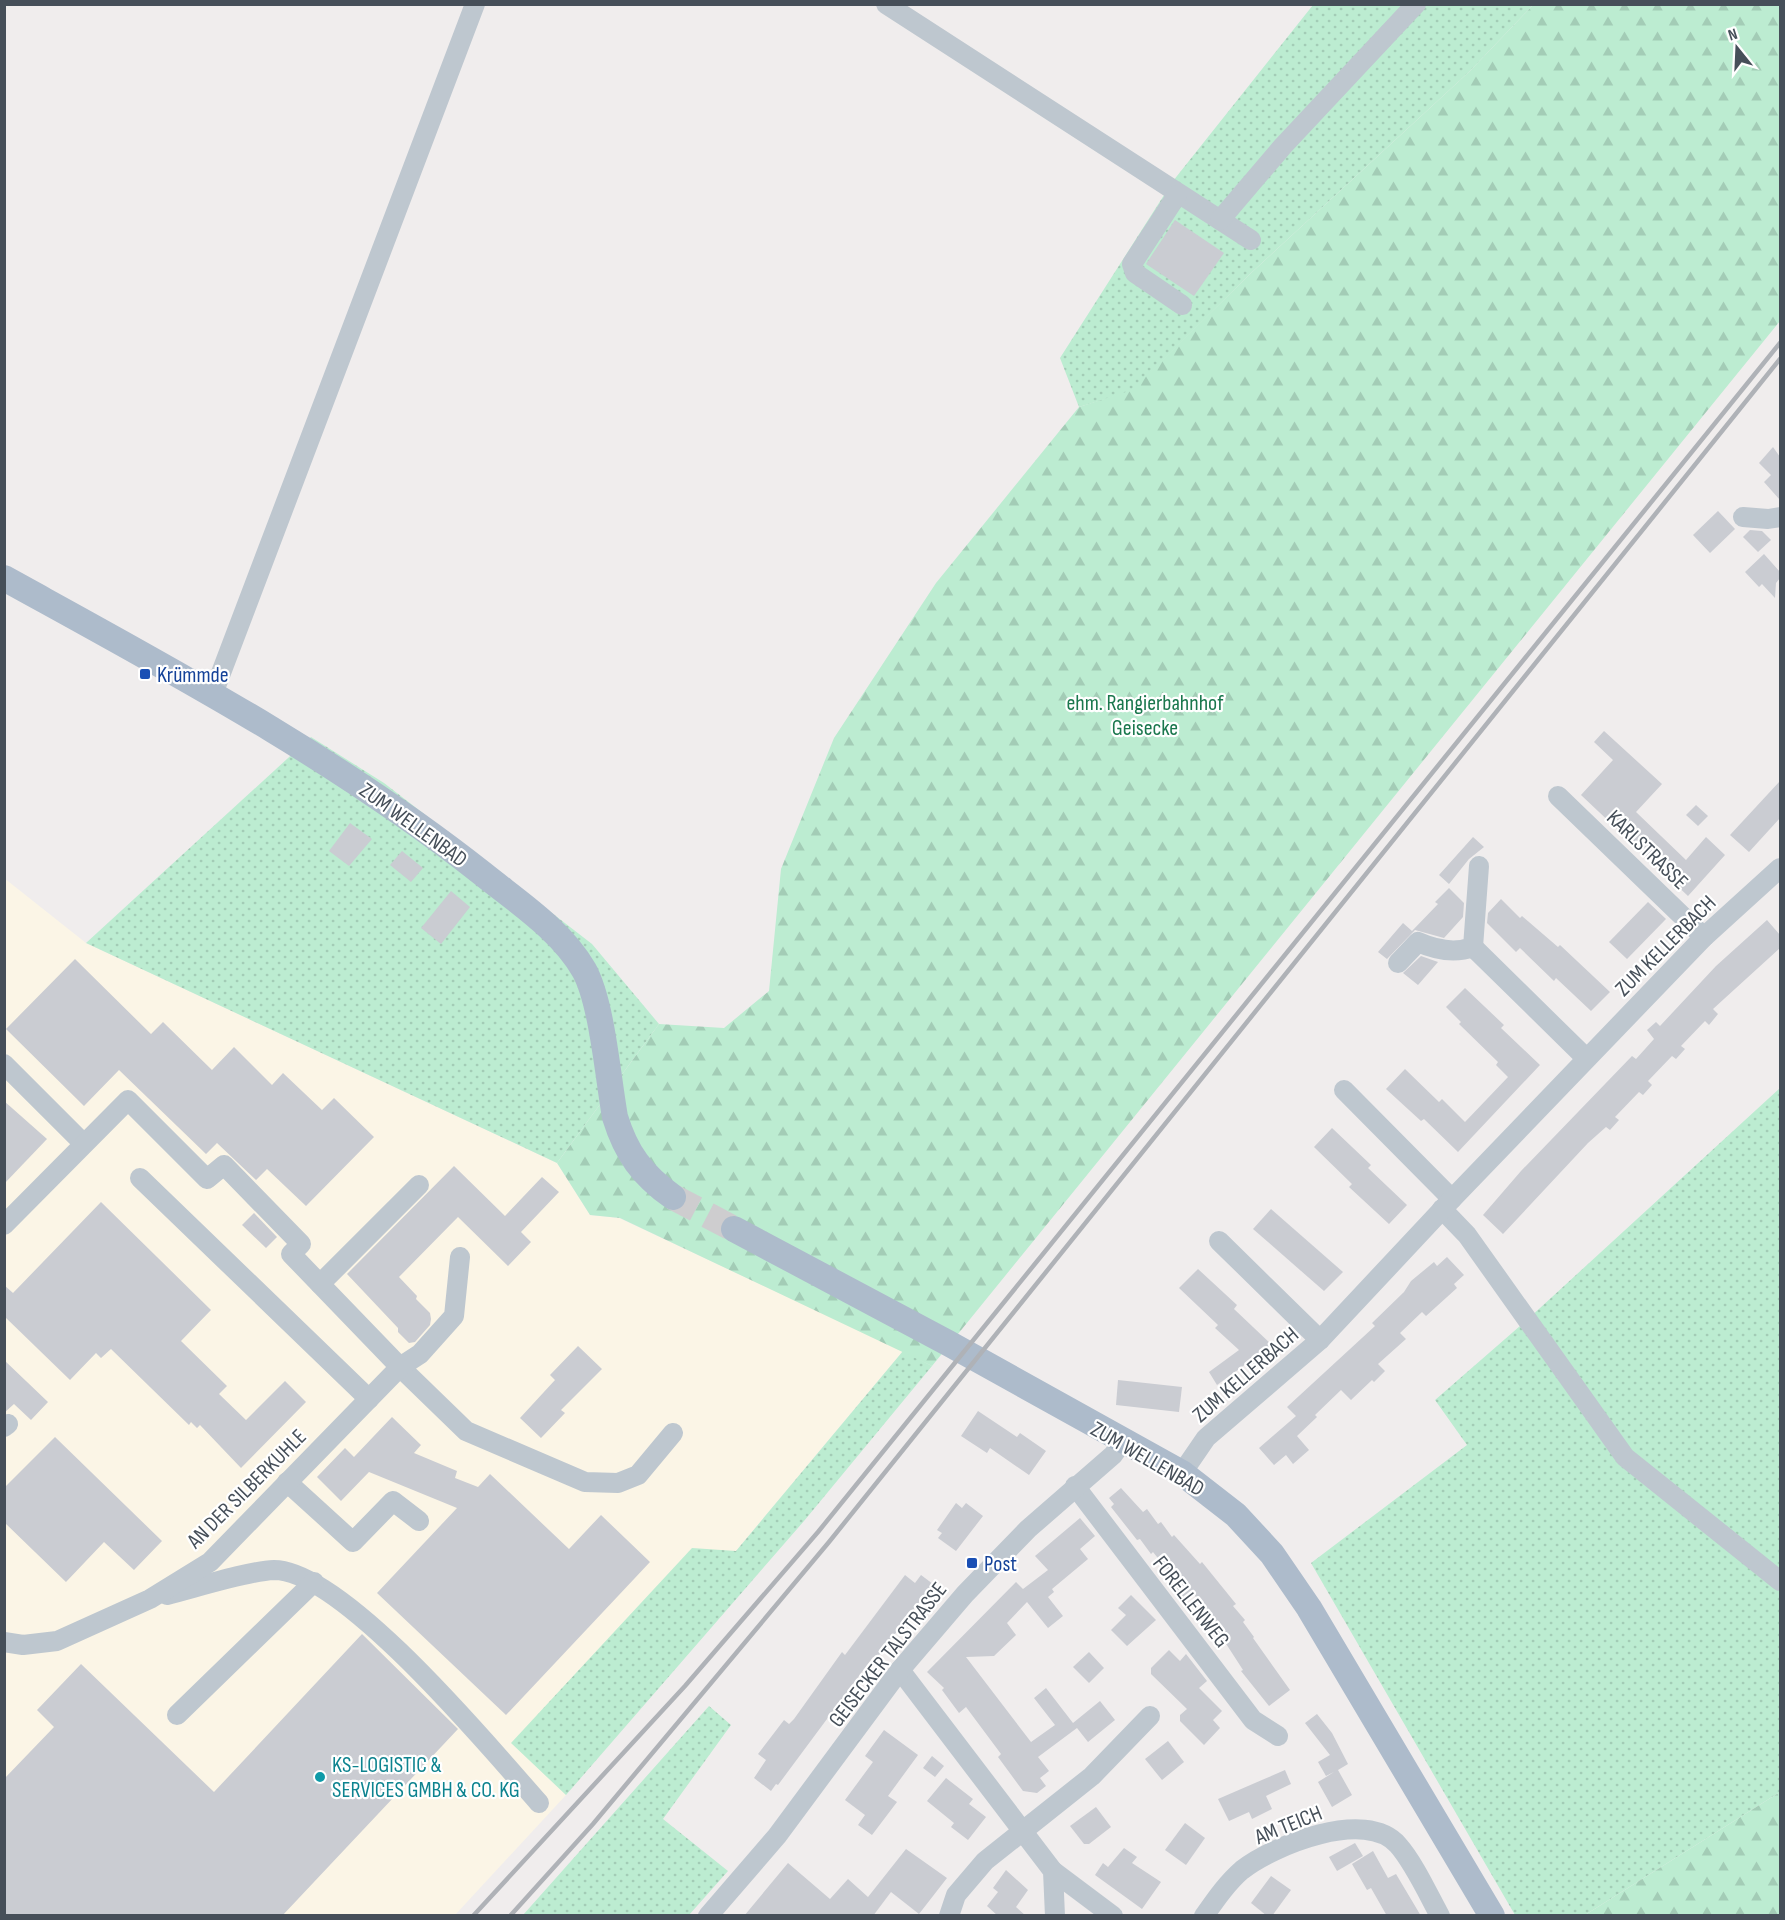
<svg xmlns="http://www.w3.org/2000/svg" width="1785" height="1920" viewBox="0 0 1785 1920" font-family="'Sofia Sans Condensed',sans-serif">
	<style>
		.commercial { fill: #fbf5e6 }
		.grass { fill: url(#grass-dots) }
		.forest { fill: url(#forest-firs) }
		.building { fill: #caccd2 }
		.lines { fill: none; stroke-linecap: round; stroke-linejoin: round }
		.major-tunnel { stroke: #cecdcf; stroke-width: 26; stroke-dasharray: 26 13; stroke-linecap: butt }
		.minor { stroke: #bec7cf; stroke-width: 20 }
		.major { stroke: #adbbcb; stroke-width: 26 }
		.rail { stroke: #afb2b7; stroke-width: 4.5 }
		.transit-dot { fill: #1a4fb4; stroke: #fff; stroke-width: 2 }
		.culture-dot { fill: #0f9aa8; stroke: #fff; stroke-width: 2 }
		.labels { text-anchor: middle; stroke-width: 4.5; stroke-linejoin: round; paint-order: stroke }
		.transit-label { font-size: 22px; fill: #164399; stroke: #fff; text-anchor: start }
		.park-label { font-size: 22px; fill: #1a774d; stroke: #fff }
		.street-label { font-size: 22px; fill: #464f59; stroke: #fff }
		.culture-label { font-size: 22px; fill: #0d838f; stroke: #fff; text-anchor: start }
	</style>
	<defs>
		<pattern id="grass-dots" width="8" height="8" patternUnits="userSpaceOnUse" patternTransform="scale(1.5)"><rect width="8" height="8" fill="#bcecd1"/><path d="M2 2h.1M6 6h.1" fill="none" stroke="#a3ccb6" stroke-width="1.8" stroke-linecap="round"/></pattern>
		<pattern id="forest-firs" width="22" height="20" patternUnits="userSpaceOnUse" patternTransform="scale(1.5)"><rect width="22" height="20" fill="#bcecd1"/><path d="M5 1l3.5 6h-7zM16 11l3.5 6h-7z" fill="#a3ccb6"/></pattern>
	</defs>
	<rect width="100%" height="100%" fill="#f0eded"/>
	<path class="commercial" d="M4,878L86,943L557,1163L590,1215L619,1218L903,1351L736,1551L512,1743L566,1795L455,1915H5Z"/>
	<g class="grass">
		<path d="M1313,5H1533L1470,71L1250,274L1132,391L1079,407L1060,358L1173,181Z"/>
		<path d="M311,737L384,783L592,944L659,1024L557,1163L86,943Z"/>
		<path d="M1780,1088V1792L1585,1915H1515L1311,1563L1467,1445L1435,1400L1528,1319Z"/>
		<path d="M903,1351L932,1366L804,1521L566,1795L511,1743L692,1548L736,1551Z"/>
		<path d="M709,1706L731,1725L663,1819L728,1871L689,1915H523Z"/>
	</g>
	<g class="forest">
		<path d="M1533,5H1780V321L932,1366L620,1218L590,1215L557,1163L659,1024L724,1028L769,991L781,869L834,738L936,583L1079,407L1132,390L1250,274L1470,71Z"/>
		<path d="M1780,1792V1915H1585Z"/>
	</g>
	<g class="building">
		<path d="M1175,220L1224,253L1194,296L1146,264Z"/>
		<path d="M1773,447L1780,457V500L1764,482L1771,475L1759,463Z"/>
		<path d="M1718,511L1735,529L1710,553L1693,535Z"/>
		<path d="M1750,530L1762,531L1771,540L1758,552L1743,537Z"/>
		<path d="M1764,554L1780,572V578L1776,583L1775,598L1762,584L1759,587L1745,572Z"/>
		<path d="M1604,731L1662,784L1636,812L1686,860L1706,837L1725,855L1688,896L1581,795L1613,760L1594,742Z"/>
		<path d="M1780,781V818L1749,852L1730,835Z"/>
		<path d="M1696,805L1708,816L1698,826L1686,815Z"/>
		<path d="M350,823L372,839L349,866L329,851Z"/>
		<path d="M1473,837L1484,847L1469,859L1449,884L1439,875Z"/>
		<path d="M402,851L423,868L411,882L390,865Z"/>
		<path d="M1449,888L1464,903L1463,917L1444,938L1415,930L1387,959L1378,952L1403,923L1412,931L1438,904L1435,902Z"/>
		<path d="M451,891L470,907L441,944L421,928Z"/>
		<path d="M1501,899L1520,918L1522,916L1558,947L1560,945L1610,992L1591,1011L1556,978L1554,981L1520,948L1516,952L1487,923L1488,913Z"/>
		<path d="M1648,902L1666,919L1627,959L1609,942Z"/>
		<path d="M1767,920L1780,935V948L1713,1009L1718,1014L1709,1025L1705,1021L1681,1046L1685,1049L1676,1059L1672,1056L1648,1081L1652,1085L1643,1095L1639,1092L1615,1117L1619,1120L1610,1130L1606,1127L1588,1143L1503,1234L1483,1215L1521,1171L1632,1056L1636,1059L1654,1039L1647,1030L1656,1022L1660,1026L1716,966Z"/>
		<path d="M1421,956L1438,962L1418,985L1403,973Z"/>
		<path d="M75,959L151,1034L163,1022L212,1070L234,1047L272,1085L283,1073L322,1110L334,1098L374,1137L306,1206L267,1169L256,1180L217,1143L206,1154L119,1070L84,1106L6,1029Z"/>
		<path d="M1465,988L1504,1025L1501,1028L1540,1065L1458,1152L1424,1119L1421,1121L1386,1089L1405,1069L1439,1102L1442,1099L1465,1122L1508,1077L1496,1065L1498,1062L1459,1024L1461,1022L1446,1007Z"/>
		<path d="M4,1101L47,1139L4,1184Z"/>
		<path d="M1332,1128L1371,1165L1368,1168L1407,1205L1389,1224L1349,1187L1352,1184L1314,1147Z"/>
		<path d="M454,1166L505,1216L542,1177L559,1192L521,1232L531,1242L508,1266L458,1217L399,1277L417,1296L416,1299L430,1313L431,1319L430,1325L415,1342L409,1343L398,1332V1328L347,1274Z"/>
		<path d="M101,1202L211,1310L181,1341L227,1386L219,1394L246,1420L285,1381L306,1402L241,1468L200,1425L197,1428L191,1422L189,1425L111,1349L101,1358L96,1353L70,1380L4,1316V1285L13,1293Z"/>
		<path d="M1271,1209L1343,1272L1324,1291L1253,1229Z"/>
		<path d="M254,1213L277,1237L266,1248L242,1225Z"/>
		<path d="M1447,1257L1464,1275L1454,1284L1457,1288L1426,1316L1422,1312L1400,1333L1406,1339L1378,1364L1385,1371L1374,1382L1372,1380L1351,1400L1341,1390L1315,1415L1317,1417L1297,1436L1309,1450L1293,1464L1286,1455L1274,1465L1259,1448L1296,1416L1287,1407L1375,1326L1372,1323L1404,1292L1411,1281L1434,1262L1437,1266Z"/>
		<path d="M1198,1269L1237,1305L1234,1309L1273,1346L1255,1365L1250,1361L1217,1385L1209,1372L1239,1350L1215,1328L1218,1325L1179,1288Z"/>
		<path d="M578,1346L602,1369L561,1410L565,1413L541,1438L520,1418L555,1380L550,1375Z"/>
		<path d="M4,1360L48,1402L31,1420L14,1404L4,1413Z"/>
		<path d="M1118,1380L1182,1387L1179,1412L1116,1405Z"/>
		<path d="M978,1411L1017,1437L1020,1433L1046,1451L1029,1475L990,1448L987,1453L961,1436Z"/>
		<path d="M392,1417L421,1445L414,1453L457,1471L455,1478L478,1487L490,1474L569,1549L601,1515L650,1562L506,1715L377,1593L457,1508L369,1472L341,1501L317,1477L345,1448L354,1457Z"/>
		<path d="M55,1437L162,1541L134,1570L104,1542L66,1582L4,1522V1488Z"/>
		<path d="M1121,1488L1143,1512L1147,1509L1158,1524L1161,1522L1172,1537L1174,1535L1200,1564L1202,1562L1236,1604L1233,1606L1245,1620L1243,1622L1254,1637L1253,1638L1290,1690L1269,1706L1241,1671L1243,1670L1212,1622L1214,1620L1192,1592L1184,1599L1174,1586L1177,1582L1153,1552L1151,1554L1140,1539L1137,1540L1111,1507L1114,1504L1109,1498Z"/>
		<path d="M956,1503L962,1508L966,1503L983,1516L956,1551L938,1538L942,1533L937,1530Z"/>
		<path d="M1080,1518L1095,1536L1080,1549L1088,1559L1052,1589L1054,1592L1048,1597L1063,1616L1048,1628L1027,1602L1007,1623L1016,1635L994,1656L966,1657L1031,1742L1055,1725L1034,1698L1046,1688L1073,1723L1100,1701L1115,1720L1088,1742L1077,1728L1038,1757L1049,1771L1040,1778L1046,1786L1037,1793L1023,1791L998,1757L1001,1754L966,1707L959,1713L942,1690L944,1688L927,1672L1016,1582L1023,1589L1048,1570L1035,1556Z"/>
		<path d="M905,1575L915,1583L921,1575L933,1584L876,1659L873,1657L778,1785L776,1784L771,1791L754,1778L766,1760L758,1754L784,1720L789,1724L794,1719L842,1652L845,1655Z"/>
		<path d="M1131,1595L1156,1620L1127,1646L1111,1630L1126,1615L1118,1608Z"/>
		<path d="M362,1634L458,1729L282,1916H4V1779L54,1727L37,1710L81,1664L214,1792Z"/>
		<path d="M1169,1650L1180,1661L1186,1654L1207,1681L1199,1688L1222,1711L1213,1720L1220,1728L1204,1745L1180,1721V1715L1187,1709L1151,1674V1668Z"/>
		<path d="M1089,1652L1104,1668L1089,1683L1073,1667Z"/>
		<path d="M1317,1714L1332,1733L1348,1764L1338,1770L1352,1795L1332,1807L1318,1782L1334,1772L1326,1776L1318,1762L1330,1755L1305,1723Z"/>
		<path d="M884,1730L918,1755L888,1796L897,1802L872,1835L858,1825L865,1815L845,1800L873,1762L865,1756Z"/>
		<path d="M1168,1741L1184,1762L1162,1780L1145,1759Z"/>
		<path d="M932,1756L944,1766L935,1777L923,1768Z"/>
		<path d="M1285,1770L1291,1784L1266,1796L1272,1809L1252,1819L1249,1812L1229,1821L1218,1799Z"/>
		<path d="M946,1778L973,1799L969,1804L986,1817L968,1840L951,1827L954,1823L927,1801Z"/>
		<path d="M1096,1807L1111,1827L1089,1844H1084L1070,1826Z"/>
		<path d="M1185,1823L1205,1838L1186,1865L1165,1850Z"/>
		<path d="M1355,1843L1363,1856L1337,1871L1329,1857Z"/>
		<path d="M1124,1848L1137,1857L1132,1863L1161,1882L1142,1909L1095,1875L1103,1863L1108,1867Z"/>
		<path d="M906,1849L947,1878L919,1914L891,1892L873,1916H744L788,1863L830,1899L848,1879L868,1897Z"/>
		<path d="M1373,1851L1388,1878L1396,1874L1421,1916H1387L1371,1888L1367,1890L1352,1864Z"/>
		<path d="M1006,1870L1028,1890L1016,1907L1026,1916H998L987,1906L998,1892L993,1888Z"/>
		<path d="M1271,1876L1291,1890L1272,1916H1267L1251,1903Z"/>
	</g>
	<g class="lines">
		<path class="major-tunnel" d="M673,1197L734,1229"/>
		<g class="minor">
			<path d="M886,4L1251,240"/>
			<path d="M1177,195L1132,264L1135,273L1182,305"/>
			<path d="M1220,220L1283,146L1416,4"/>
			<path d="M1743,517L1768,519L1780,517"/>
			<path d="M213,694L475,4"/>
			<path d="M1558,796L1704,937"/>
			<path d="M1473,947L1586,1058"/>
			<path d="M1398,963L1418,942C1436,950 1454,954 1473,947L1479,866"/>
			<path d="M4,1064L83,1143"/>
			<path d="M1344,1090L1452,1199"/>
			<path d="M140,1178L369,1399"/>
			<path d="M1442,1209L1467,1235L1625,1457L1780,1581"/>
			<path d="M4,1225L128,1100L207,1179L224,1165L301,1244L291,1254L400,1367L466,1431L585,1482L618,1483L638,1475L673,1433"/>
			<path d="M1219,1241L1320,1340"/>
			<path d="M320,1284L419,1185"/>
			<path d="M4,1427L8,1424"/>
			<path d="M1182,1473L1206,1438L1320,1340L1452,1199L1704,937L1780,868"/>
			<path d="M287,1482L353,1542L393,1501L419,1521"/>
			<path d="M1075,1486L1253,1720L1278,1736"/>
			<path d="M167,1595C195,1588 248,1571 274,1570C343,1570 492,1750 539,1803"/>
			<path d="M4,1642L23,1645L57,1641L150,1599L210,1562L400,1367L420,1354L454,1316L460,1257"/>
			<path d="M900,1670L1053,1871L1055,1916"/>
			<path d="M177,1715L314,1582"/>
			<path d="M1053,1871L1113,1916"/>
			<path d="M708,1916L777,1836L900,1670L965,1594L1028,1529L1113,1455L1123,1441"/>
			<path d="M949,1916L956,1895L985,1861L1092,1776L1150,1716"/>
			<path d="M1204,1916C1216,1899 1227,1883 1242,1870C1274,1845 1366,1808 1398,1845C1414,1863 1428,1894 1440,1916"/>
		</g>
		<g class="major">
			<path d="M4,578C169,669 335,757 483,874C519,903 561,930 584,970C602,1002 608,1078 615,1117C626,1153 642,1175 673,1197"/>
			<path d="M734,1229L948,1343L1182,1473L1236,1515L1272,1554L1309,1608L1492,1916"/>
		</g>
		<g class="rail">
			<path d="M473,1916L685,1686L818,1532L1780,343"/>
			<path d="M510,1916L593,1824L829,1542L1780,359"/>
		</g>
	</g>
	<g class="transit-dot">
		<rect x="139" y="668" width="12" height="12" rx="3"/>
		<rect x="966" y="1557" width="12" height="12" rx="3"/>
	</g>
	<circle class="culture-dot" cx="320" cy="1777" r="6"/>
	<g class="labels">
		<g class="transit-label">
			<text x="157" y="682">Krümmde</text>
			<text x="984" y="1571">Post</text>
		</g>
		<g class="park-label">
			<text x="1145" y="710">ehm. Rangierbahnhof<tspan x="1145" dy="25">Geisecke</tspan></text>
		</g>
		<g class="street-label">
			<text transform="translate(414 824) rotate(36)" y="8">ZUM WELLENBAD</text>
			<text transform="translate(1648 849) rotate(44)" y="8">KARLSTRASSE</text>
			<text transform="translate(1665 945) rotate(-45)" y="8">ZUM KELLERBACH</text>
			<text transform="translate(1245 1374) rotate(-41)" y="8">ZUM KELLERBACH</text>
			<text transform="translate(1148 1458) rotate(30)" y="8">ZUM WELLENBAD</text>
			<text transform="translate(246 1488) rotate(-45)" y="8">AN DER SILBERKUHLE</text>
			<text transform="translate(1192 1601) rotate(52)" y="8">FORELLENWEG</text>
			<text transform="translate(887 1654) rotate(-52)" y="8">GEISECKER TALSTRASSE</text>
			<text transform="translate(1288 1824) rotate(-22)" y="8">AM TEICH</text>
		</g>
		<g class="culture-label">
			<text x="332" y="1772">KS-LOGISTIC &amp;<tspan x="332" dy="25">SERVICES GMBH &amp; CO. KG</tspan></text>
		</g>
	</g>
	<rect width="1785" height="1920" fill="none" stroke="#464f59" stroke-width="12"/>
	<g transform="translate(1737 48) rotate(342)" stroke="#ffffff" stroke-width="4.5" paint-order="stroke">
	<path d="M0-4.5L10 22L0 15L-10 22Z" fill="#464f59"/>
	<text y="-9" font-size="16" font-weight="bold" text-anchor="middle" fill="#464f59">N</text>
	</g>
</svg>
